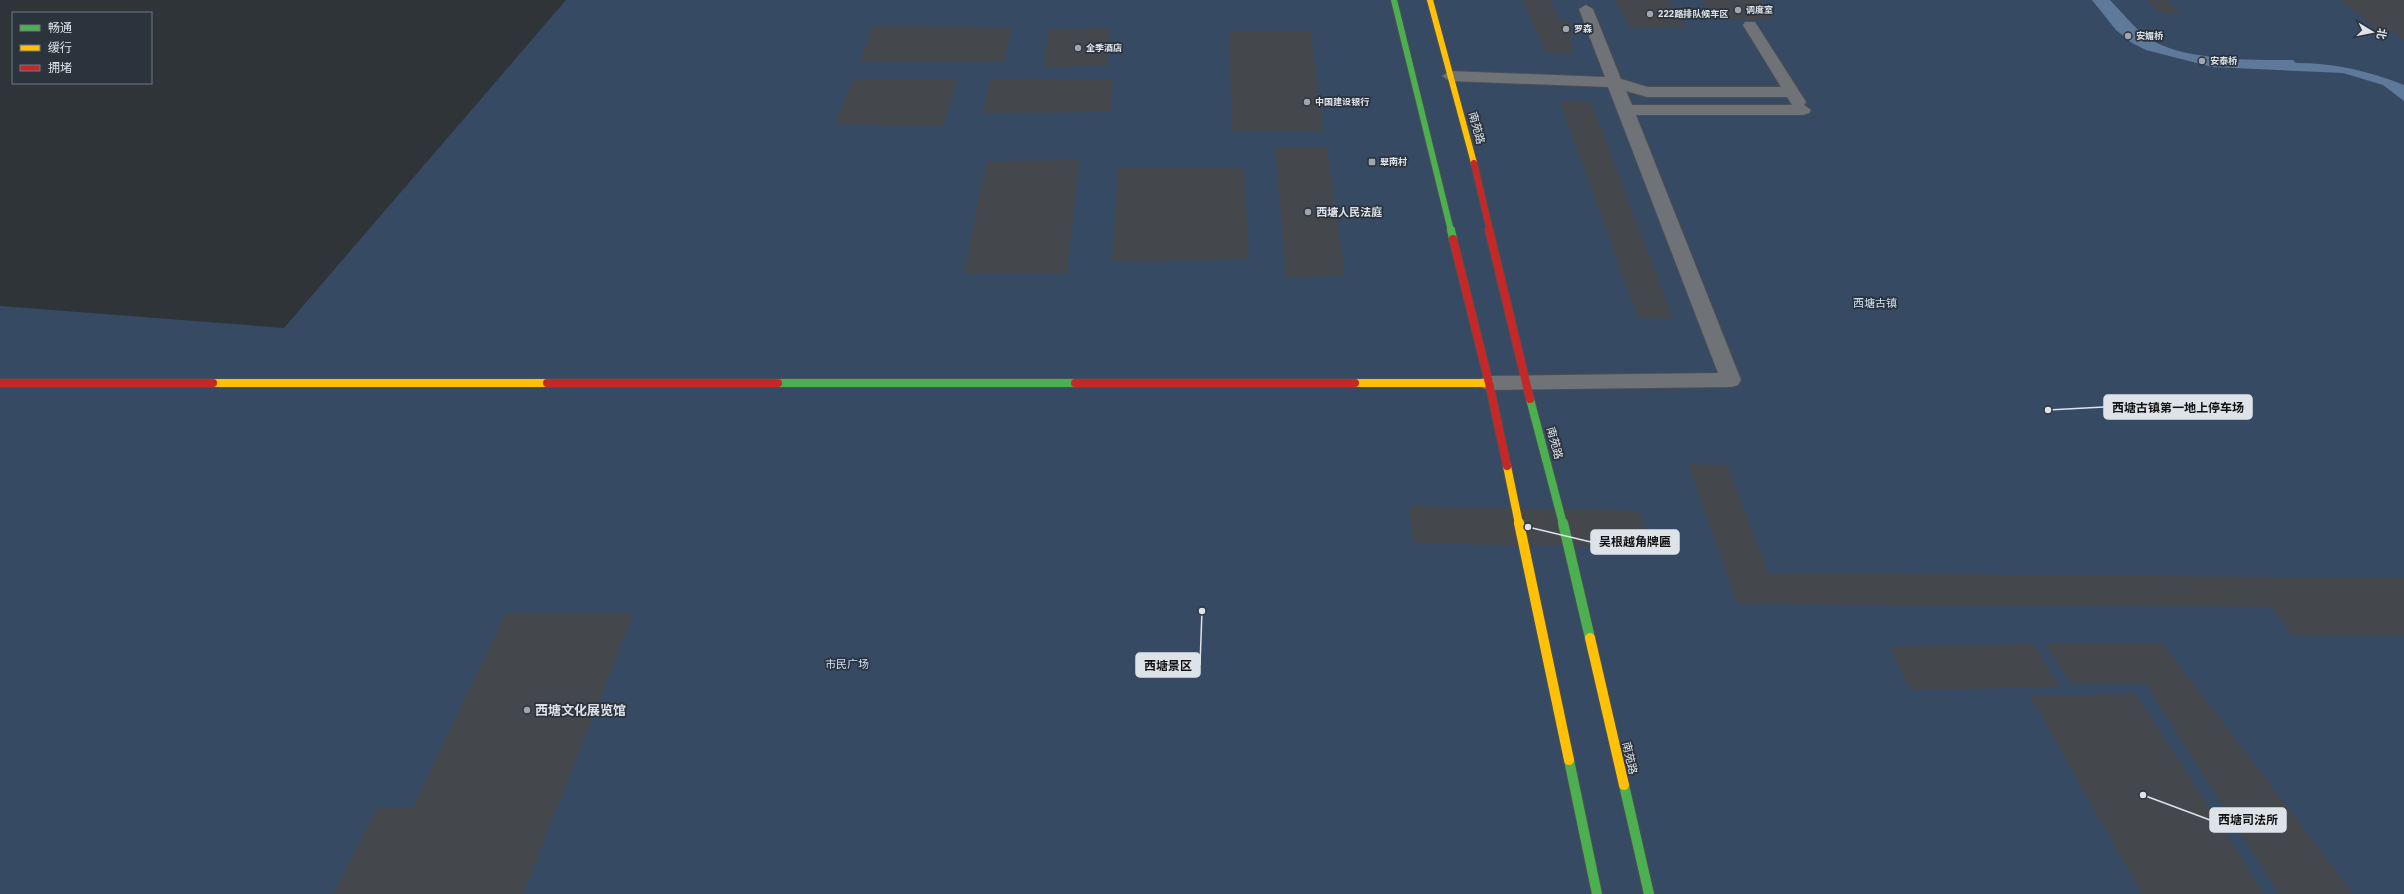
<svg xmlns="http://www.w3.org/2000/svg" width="2404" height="894" viewBox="0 0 2404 894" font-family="'IBM Plex Sans','Noto Sans SC',sans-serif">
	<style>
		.green { fill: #374a63 }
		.water { fill: #5f799b }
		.building { fill: #44484d }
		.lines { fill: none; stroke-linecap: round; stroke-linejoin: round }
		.lane-casing { stroke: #4c5054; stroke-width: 2 }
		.fast-far2-casing { stroke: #4c5054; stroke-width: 8 }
		.fast-far1-casing { stroke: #4c5054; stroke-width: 10 }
		.fast-casing { stroke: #4c5054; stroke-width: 12 }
		.slow-far2-casing { stroke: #4c5054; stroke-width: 8 }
		.slow-far1-casing { stroke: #4c5054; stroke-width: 10 }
		.slow-casing { stroke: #4c5054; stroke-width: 12 }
		.jam-far1-casing { stroke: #4c5054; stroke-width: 8 }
		.jam-casing { stroke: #4c5054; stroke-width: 10 }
		.lane { fill: #6f7276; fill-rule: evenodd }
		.fast-far2 { stroke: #4caf50; stroke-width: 6 }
		.fast-far1 { stroke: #4caf50; stroke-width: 8 }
		.fast { stroke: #4caf50; stroke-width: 10 }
		.slow-far2 { stroke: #ffc107; stroke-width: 6 }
		.slow-far1 { stroke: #ffc107; stroke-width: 8 }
		.slow { stroke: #ffc107; stroke-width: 10 }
		.jam-far1 { stroke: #c62828; stroke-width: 6 }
		.jam { stroke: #c62828; stroke-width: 8 }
		.poi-dot { fill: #a1a6ac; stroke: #2b333d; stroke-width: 1.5 }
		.labels { text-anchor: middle; stroke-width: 3.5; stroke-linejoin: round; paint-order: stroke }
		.far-poi-label { font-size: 9px; font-weight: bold; fill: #dee3ea; stroke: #2b333d; text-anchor: start }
		.street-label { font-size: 11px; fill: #dee3ea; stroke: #2b333d }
		.poi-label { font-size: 11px; font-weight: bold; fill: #dee3ea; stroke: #2b333d; text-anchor: start }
		.park-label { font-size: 11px; fill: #cfe1f9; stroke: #2b333d }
		.near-poi-label { font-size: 13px; font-weight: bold; fill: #dee3ea; stroke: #2b333d; text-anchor: start }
		.leader { fill: none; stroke: #dee3ea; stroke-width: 1.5 }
		.callout-dot { fill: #dee3ea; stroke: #2b333d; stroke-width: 1.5 }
		.callout { fill: #dee3ea; stroke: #dee3ea; stroke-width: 1.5 }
		.callout-label { font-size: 12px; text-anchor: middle; font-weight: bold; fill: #111 }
	</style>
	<rect width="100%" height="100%" fill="#2f3439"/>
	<path class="green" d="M566,0H2404V894H0V306L284,328Z"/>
	<path class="water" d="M2092,0H2110C2122,12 2133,27 2147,37C2179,61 2254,60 2293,60L2296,63C2335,63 2369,71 2404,85V101L2383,85L2343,73L2212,67L2146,50L2132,43L2116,30Z"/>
	<g class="building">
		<path d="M1522,0H1550L1559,21L1572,23L1571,53H1546Z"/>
		<path d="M1615,0H1669L1686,27L1630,28Z"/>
		<path d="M1702,0H1761L1774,19L1714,20Z"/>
		<path d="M2147,0H2167L2181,13H2161Z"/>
		<path d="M2340,0H2404V40L2392,31H2380Z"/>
		<path d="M873,26L1012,27L1004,61H860Z"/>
		<path d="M1110,28L1107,66L1044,67L1049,29Z"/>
		<path d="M1229,31H1311L1323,132H1232Z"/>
		<path d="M854,79L957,80L943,126L835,124Z"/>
		<path d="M1113,79L1110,112L982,113L990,80Z"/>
		<path d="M1560,102H1591L1673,319L1638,318Z"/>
		<path d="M1275,148H1327L1345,276L1286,277Z"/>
		<path d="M1079,160L1067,273H964L986,161Z"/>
		<path d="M1118,168H1244L1249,260L1112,261Z"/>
		<path d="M1688,464L1727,465L1768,573L2404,578V635H2291L2271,607L1737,604Z"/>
		<path d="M1409,506L1639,511L1650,548L1413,543Z"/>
		<path d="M505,614H633L523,894H333L377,807H413Z"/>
		<path d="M2034,644L2059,687L1910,690L1889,647Z"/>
		<path d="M2045,644H2163L2353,894H2279L2146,684L2070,683Z"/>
		<path d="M2136,694L2264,894H2142L2030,696Z"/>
	</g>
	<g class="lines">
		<g class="lane-casing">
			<path id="lane" d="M1586,5L1593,9L1621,79L1648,87H1781L1743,25L1745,22H1755L1806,102L1804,105L1811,110L1809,113L1803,115H1636L1741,380L1738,385L1731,387L1489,390L1482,388L1479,383L1482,378L1489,376L1718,373L1608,87L1450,81L1442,76L1450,71L1605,77L1579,9ZM1626,91L1647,97H1787L1792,105H1632Z"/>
		</g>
		<g class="fast-far2-casing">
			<path id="fast-far2" d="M1394,0L1451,231"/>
		</g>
		<g class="fast-far1-casing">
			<g id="fast-far1">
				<path d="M1451,230L1453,239"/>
				<path d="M778,383H1075"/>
				<path d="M1530,399L1563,524"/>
			</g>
		</g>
		<g class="fast-casing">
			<g id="fast">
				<path d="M1563,523L1590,638"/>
				<path d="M1569,760L1597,894"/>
				<path d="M1624,785L1649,894"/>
			</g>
		</g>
		<g class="slow-far2-casing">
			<path id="slow-far2" d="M1430,0L1474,163"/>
		</g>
		<g class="slow-far1-casing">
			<g id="slow-far1">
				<path d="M213,383H547"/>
				<path d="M1355,383H1489"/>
				<path d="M1507,466L1519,524"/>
			</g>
		</g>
		<g class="slow-casing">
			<g id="slow">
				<path d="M1519,523L1569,760"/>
				<path d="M1590,638L1624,785"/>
			</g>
		</g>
		<g class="jam-far1-casing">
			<path id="jam-far1" d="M1474,163L1490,231"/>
		</g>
		<g class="jam-casing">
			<g id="jam">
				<path d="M1489,230L1530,399"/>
				<path d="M1453,239L1489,383L1507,466"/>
				<path d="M0,383H213"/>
				<path d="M547,383H778"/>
				<path d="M1075,383H1355"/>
			</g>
		</g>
		<use href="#lane" class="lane"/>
		<use href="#fast-far2" class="fast-far2"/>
		<use href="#fast-far1" class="fast-far1"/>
		<use href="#fast" class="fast"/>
		<use href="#slow-far2" class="slow-far2"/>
		<use href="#slow-far1" class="slow-far1"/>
		<use href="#slow" class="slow"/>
		<use href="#jam-far1" class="jam-far1"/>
		<use href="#jam" class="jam"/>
	</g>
	<g class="poi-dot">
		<circle cx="1738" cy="10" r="4"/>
		<circle cx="1650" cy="14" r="4"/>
		<circle cx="1566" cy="29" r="4"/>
		<circle cx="2128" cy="36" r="4"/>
		<circle cx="1078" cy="48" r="4"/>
		<circle cx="2202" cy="61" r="4"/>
		<circle cx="1307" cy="102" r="4"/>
		<rect x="1368" y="158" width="8" height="8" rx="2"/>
		<circle cx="1308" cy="212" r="4"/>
		<circle cx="527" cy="710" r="4"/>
	</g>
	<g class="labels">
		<g class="far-poi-label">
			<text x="1746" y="13">调度室</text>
			<text x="1658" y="17">222路排队候车区</text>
			<text x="1574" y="32">罗森</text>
			<text x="2136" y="39">安媚桥</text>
			<text x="1086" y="51">全季酒店</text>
			<text x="2210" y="64">安泰桥</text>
			<text x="1315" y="105">中国建设银行</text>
			<text x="1380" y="165">翠南村</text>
		</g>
		<g class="street-label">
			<text transform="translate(1477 128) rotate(75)" y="4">南苑路</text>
			<text transform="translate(1555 443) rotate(75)" y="4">南苑路</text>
			<text transform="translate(1630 758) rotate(77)" y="4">南苑路</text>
		</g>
		<g class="poi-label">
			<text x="1316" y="216">西塘人民法庭</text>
		</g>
		<g class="park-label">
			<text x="1875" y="307">西塘古镇</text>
			<text x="847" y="668">市民广场</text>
		</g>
		<g class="near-poi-label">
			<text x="535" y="715">西塘文化展览馆</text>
		</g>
	</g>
	<path class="leader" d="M2048 410L2104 407M1528 527L1591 542M1202 611L1200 665M2143 795L2210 820"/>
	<g class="callout-dot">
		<circle cx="2048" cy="410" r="4"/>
		<circle cx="1528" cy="527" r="4"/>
		<circle cx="1202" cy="611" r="4"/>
		<circle cx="2143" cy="795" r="4"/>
	</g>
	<g class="callout">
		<rect x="2104" y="395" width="148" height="24" rx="4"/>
		<rect x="1591" y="530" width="88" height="24" rx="4"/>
		<rect x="1136" y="653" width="64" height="24" rx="4"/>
		<rect x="2210" y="808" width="76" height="24" rx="4"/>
	</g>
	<g class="callout-label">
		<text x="2178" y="412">西塘古镇第一地上停车场</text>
		<text x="1635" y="546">吴根越角牌匾</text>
		<text x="1168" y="670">西塘景区</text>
		<text x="2248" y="824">西塘司法所</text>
	</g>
	<rect x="12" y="12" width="140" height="72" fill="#2b333d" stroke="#737982"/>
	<rect x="20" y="25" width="20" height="6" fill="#4caf50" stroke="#737982"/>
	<text x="48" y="32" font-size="12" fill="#dee3ea">畅通</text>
	<rect x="20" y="45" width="20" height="6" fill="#ffc107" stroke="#737982"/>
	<text x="48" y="52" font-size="12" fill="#dee3ea">缓行</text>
	<rect x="20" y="65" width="20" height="6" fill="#c62828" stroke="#737982"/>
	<text x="48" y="72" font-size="12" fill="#dee3ea">拥堵</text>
	<g transform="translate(2372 32) rotate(100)" stroke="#2b333d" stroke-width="3" paint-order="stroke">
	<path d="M0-3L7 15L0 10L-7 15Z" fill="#dee3ea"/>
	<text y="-6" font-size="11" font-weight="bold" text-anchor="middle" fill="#dee3ea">北</text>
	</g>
</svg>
